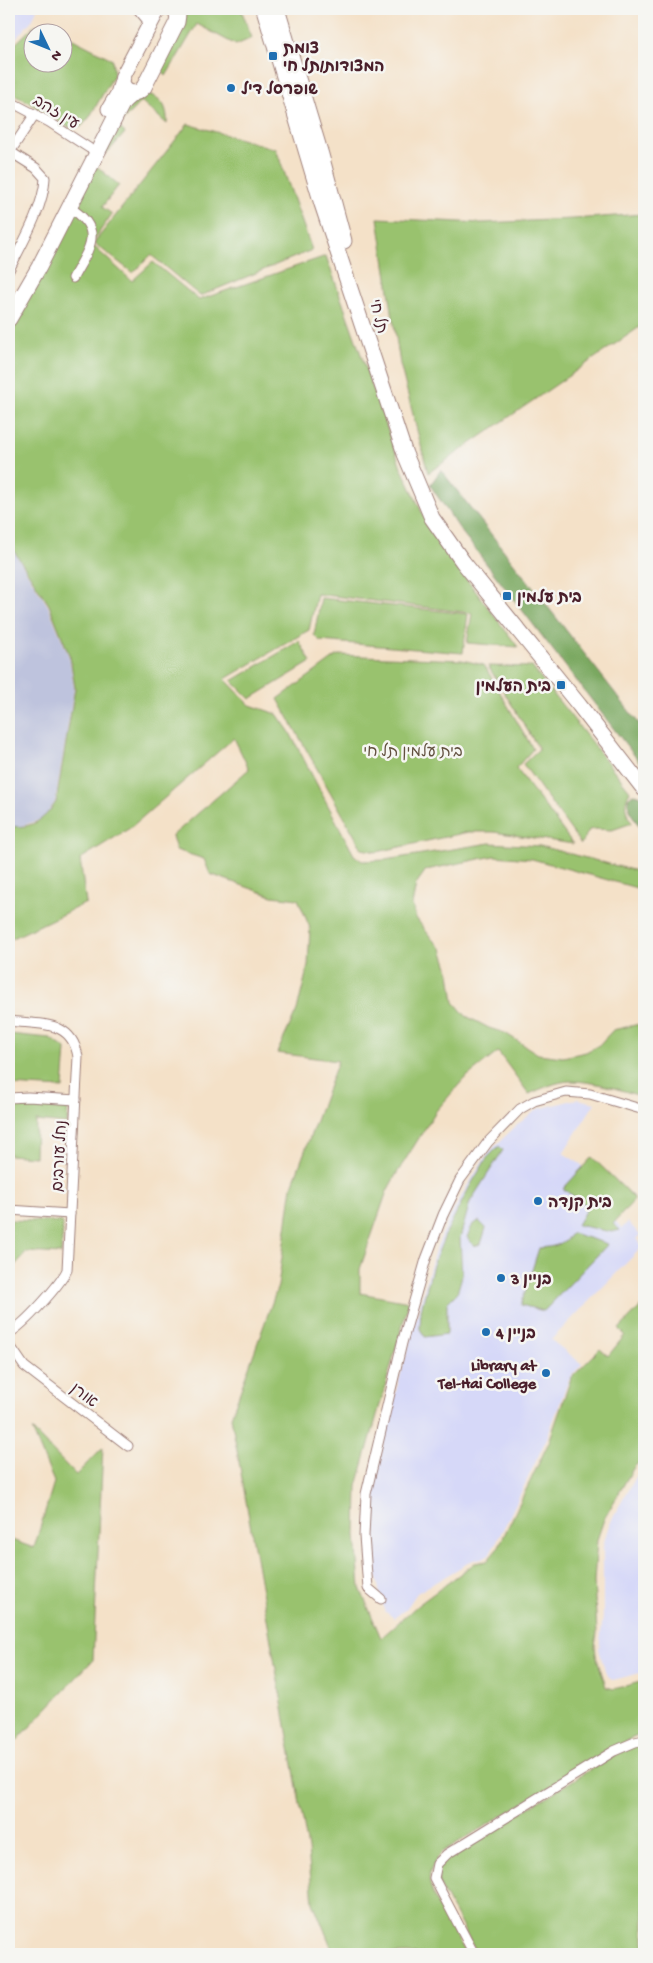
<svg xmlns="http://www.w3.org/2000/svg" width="653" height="1963" viewBox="0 0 653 1963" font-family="'Gochi Hand','Playpen Sans Hebrew',sans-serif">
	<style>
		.built { fill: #d6d8f8 }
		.industrial { fill: #bec3dd }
		.green { fill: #99c26e; stroke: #72704c }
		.forest { fill: #7aa861; stroke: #626446 }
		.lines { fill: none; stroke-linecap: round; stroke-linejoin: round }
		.minor-casing { stroke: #9f807a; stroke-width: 11 }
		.tertiary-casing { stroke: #9f807a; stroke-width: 13 }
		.trunk-casing { stroke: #9f807a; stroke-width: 17 }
		.minor { stroke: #fff; stroke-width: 9 }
		.tertiary { stroke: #fff; stroke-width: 11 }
		.trunk { stroke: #fff; stroke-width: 15 }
		.poi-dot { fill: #1f6fb2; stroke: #f6f6f2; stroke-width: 2 }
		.labels { text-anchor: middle; stroke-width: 5; stroke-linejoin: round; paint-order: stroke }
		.poi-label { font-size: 16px; font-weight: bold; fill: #4a1f2b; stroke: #f6f6f2; text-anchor: start }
		.street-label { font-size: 16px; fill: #4a1f2b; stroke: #f6f6f2 }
		.park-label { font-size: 16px; fill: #62503f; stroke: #f6f6f2 }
	</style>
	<rect width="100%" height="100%" fill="#f6f6f2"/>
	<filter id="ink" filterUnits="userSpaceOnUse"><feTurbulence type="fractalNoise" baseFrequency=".02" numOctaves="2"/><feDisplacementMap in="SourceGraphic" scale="10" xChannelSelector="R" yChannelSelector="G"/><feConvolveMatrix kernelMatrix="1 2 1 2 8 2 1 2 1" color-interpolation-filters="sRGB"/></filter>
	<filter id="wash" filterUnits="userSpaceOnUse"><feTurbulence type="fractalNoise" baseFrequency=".0096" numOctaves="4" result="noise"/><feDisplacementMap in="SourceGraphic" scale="20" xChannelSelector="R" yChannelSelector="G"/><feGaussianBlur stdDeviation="1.12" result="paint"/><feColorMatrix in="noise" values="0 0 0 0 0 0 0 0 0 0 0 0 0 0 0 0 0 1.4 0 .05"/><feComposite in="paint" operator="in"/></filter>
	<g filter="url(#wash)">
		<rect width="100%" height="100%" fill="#f4e1c8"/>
		<g class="built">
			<path d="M9,9H37L33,19L9,46Z"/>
			<path d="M577,1099L595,1103L563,1153L582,1165L590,1195L622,1228L628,1222L640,1235L636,1239L643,1246L551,1340L582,1364L569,1379L547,1438L508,1520L490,1554L482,1559L473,1560L417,1593L406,1609L394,1618L386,1612L381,1599L376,1575L372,1494L388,1420L434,1253L450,1217L467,1186L488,1153L518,1124L538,1109Z"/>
			<path d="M644,1467V1672L613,1680L606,1674L599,1649L603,1617V1546L607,1531L614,1515L639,1472Z"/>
		</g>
		<path class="industrial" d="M9,544L48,606L69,657L74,688L55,802L46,815L39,820L19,827L9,825Z"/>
		<g class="green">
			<path d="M184,9H241L252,38L236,45L197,24L166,76L162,71L160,66L180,28Z"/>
			<path d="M35,25L46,26L59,32H32V62H62L63,34L112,59L114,75L89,118L81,127H68L18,96L9,93V50Z"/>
			<path d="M148,94C163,98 168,109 167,124L141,101L118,126L125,133L107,153L101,149L125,110L137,98Z"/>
			<path d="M188,124L276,149L312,250L200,296L151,255L133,273L94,243Z"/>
			<path d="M96,166L119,185L102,207L112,214L91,244L132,281L153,262L199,300L326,256L401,467L432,534L518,647L467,643L472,613L317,594L309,630L225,679L250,705L277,714L289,731L354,855L362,861L385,860L490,843L540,846L644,873V890L532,859L494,856L426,870L416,884L412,905L416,918L432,939L442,949L450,973L454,1002L466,1016L489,1028L505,1033L538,1054L563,1057L586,1052L599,1045L613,1030L644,1023V1097C620,1090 596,1081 571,1081C557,1081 541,1089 529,1094L498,1052L464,1079L436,1111L397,1173L387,1191L360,1269V1293L409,1302L357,1486L356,1535L360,1588L381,1638L418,1605L475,1563L487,1561L498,1548L549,1442L571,1378L600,1349L608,1356L625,1335L619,1329L644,1303V1458L634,1467L604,1519L597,1540L594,1581L597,1633L595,1646L596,1655L606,1687L614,1689L644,1681V1736H637L624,1742L442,1852C435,1861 427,1872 430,1884C435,1907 455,1934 467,1954H334L313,1902L308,1849L231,1417L278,1286L292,1186L338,1061L277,1053L297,1010L308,966L310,928L298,899L272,896L210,874L204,859L176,850L172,836L249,769L234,738L130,828L80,859L86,903L9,940V826C32,829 44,820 56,802L75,688L70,657L49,605L9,543V332Z"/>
			<path d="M644,214V324L428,473L400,364L378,218L482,223L573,219Z"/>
			<path d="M321,598L468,614L463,653L320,641L314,635Z"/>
			<path d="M299,641L311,662L250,699L232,681Z"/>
			<path d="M338,655L462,660L484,665L533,749L516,768L573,844L494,832H468L377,852L362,849L278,699Z"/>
			<path d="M488,666L532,667L630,791C623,804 625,811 632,823L612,830L595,829L589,830L581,844L523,764L539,749Z"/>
			<path d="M9,1034L50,1038L66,1049L63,1088L9,1085Z"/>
			<path d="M19,1104L68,1107L67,1124L36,1121L35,1157L9,1155V1106Z"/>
			<path d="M499,1146L503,1150L470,1202L460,1238L462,1276L457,1293L447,1303V1334L425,1337L420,1329L421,1310L433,1265L446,1233L470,1186L487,1158Z"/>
			<path d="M592,1157L635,1199L613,1224L620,1230L612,1232L577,1225L588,1206L563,1189Z"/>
			<path d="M9,1220L61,1222L63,1225L61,1254L27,1252L9,1272Z"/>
			<path d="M479,1221L486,1228L481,1244L474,1246L467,1237L473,1224Z"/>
			<path d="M572,1233L608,1244L544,1311L521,1305L539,1248C554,1247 563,1245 572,1233Z"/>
			<path d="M32,1430L76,1475L103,1447L93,1660L9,1749V1539L34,1548L54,1482Z"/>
			<path d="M644,1742V1954H477L439,1884L437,1872L443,1860L616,1754Z"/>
		</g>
		<g class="forest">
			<path d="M441,470L644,730V768L461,531L430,485Z"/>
			<path d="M633,794L639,795L644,801V834L629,810L628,798Z"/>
		</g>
	</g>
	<g filter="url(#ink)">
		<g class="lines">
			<g class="minor-casing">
				<g id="minor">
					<path d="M9,101L49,122L89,148"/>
					<path d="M9,151L36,168L45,178C44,207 22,244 9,270"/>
					<path d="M10,152L35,114"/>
					<path d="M69,207C106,230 89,248 73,278"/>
					<path d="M9,1021C39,1025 72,1019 78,1057L67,1270C60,1285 24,1325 9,1333"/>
					<path d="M9,1098L28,1097L76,1100"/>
					<path d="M9,1210L70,1214"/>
					<path d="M11,1347L24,1366L128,1446"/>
					<path d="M381,1599L368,1588L364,1536L366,1494L402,1343L426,1259L443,1215L460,1180L488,1142L520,1109L534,1101L566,1092L590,1094L644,1110"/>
					<path d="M474,1954L434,1878L437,1864L447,1854L614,1751L635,1742L644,1740"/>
				</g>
			</g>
			<g class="tertiary-casing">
				<path id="tertiary" d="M139,9L150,22"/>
			</g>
			<g class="trunk-casing">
				<g id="trunk">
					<path d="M158,9L123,76C119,91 134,99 144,87L177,22L178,15L174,9"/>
					<path d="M264,9L322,204L405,454L432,518L463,562L579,705L644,789"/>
					<path d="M277,9L321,155L344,241"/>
					<path d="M109,109L118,94L122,81"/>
					<path d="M9,319L39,267L123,102L133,93"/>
				</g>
			</g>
			<use href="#minor" class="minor"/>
			<use href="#tertiary" class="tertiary"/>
			<use href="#trunk" class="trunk"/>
		</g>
	</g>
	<g class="poi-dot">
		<rect x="268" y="51" width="10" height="10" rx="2.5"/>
		<circle cx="231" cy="88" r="5"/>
		<rect x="502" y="591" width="10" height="10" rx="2.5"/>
		<rect x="556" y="680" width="10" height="10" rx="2.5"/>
		<circle cx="538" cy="1201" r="5"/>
		<circle cx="501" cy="1278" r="5"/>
		<circle cx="486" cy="1332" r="5"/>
		<circle cx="546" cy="1373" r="5"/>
	</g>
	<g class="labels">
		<g class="poi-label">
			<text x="283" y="53">צומת<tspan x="283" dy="18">המצודות/תל חי</tspan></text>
			<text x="241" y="94">שופרסל דיל</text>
			<text x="517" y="602">בית עלמין</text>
			<text x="551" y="691" text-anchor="end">בית העלמין</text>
			<text x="548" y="1207">בית קנדה</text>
			<text x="511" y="1284">בניין 3</text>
			<text x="496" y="1338">בניין 4</text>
			<text x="536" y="1370" text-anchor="end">Library at<tspan x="536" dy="18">Tel-Hai College</tspan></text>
		</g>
		<g class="street-label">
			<text transform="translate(57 111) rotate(31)" y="6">עין זהב</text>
			<text transform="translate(380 316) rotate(76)" y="6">תל חי</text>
			<text transform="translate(58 1156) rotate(-87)" y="6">נחל עורבים</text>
			<text transform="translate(85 1394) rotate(37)" y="6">אורן</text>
		</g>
		<g class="park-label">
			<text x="413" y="756">בית עלמין תל חי</text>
		</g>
	</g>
	<rect width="653" height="1963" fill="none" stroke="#f6f6f2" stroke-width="30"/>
	<g transform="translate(48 48) rotate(133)"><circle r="24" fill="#f6f6f2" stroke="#b1a0a2"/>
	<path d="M0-4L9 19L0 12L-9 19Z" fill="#1f6fb2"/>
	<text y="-8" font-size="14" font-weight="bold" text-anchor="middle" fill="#4a1f2b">N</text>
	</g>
</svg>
